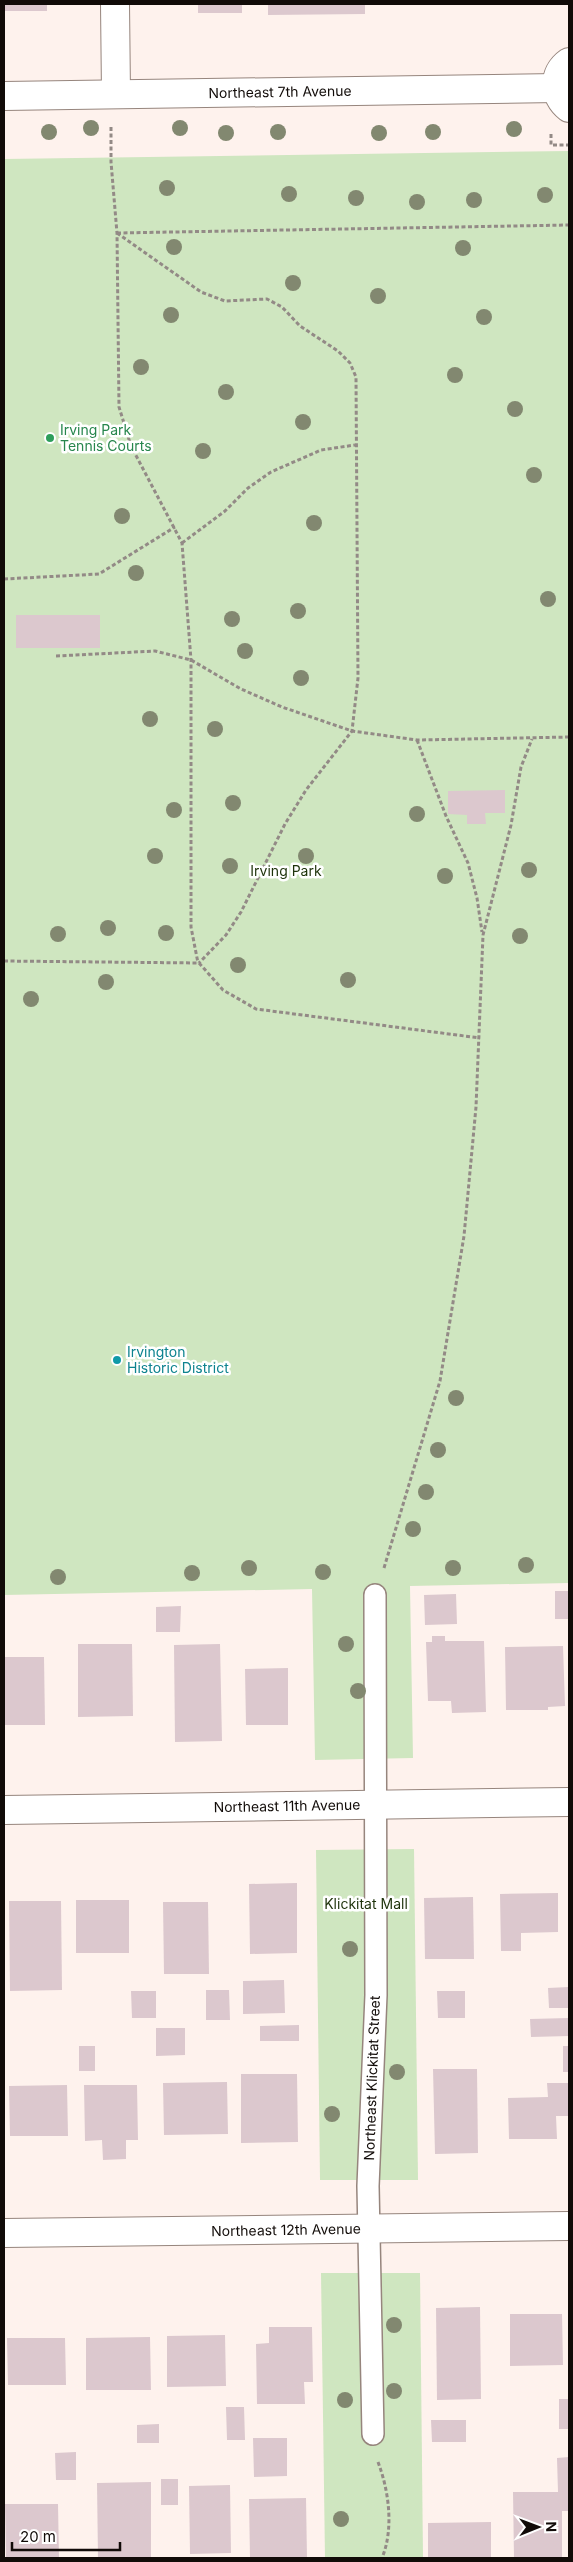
<svg xmlns="http://www.w3.org/2000/svg" width="573" height="2562" viewBox="0 0 573 2562" font-family="Inter,sans-serif">
	<style>
		.green { fill: #cfe6c0 }
		.building { fill: #dcc8ce }
		.lines { fill: none; stroke-linecap: round; stroke-linejoin: round }
		.lane-casing { stroke: #96857d; stroke-width: 24 }
		.street-casing { stroke: #96857d; stroke-width: 30 }
		.path { stroke: #938a86; stroke-width: 3; stroke-dasharray: 4 2.5; stroke-linecap: butt }
		.lane { stroke: #fff; stroke-width: 21 }
		.street { stroke: #fff; stroke-width: 28 }
		.tree { fill: #828870 }
		.leisure-dot { fill: #2e9e5b; stroke: #fff; stroke-width: 2 }
		.culture-dot { fill: #0f9aa8; stroke: #fff; stroke-width: 2 }
		.labels { text-anchor: middle; stroke-width: 5; stroke-linejoin: round; paint-order: stroke }
		.street-label { font-size: 14px; fill: #110b08; stroke: #fff }
		.leisure-label { font-size: 14px; fill: #27864d; stroke: #fff; text-anchor: start }
		.park-label { font-size: 14px; fill: #1d320a; stroke: #fff }
		.culture-label { font-size: 14px; fill: #0d838f; stroke: #fff; text-anchor: start }
	</style>
	<rect width="100%" height="100%" fill="#fef2ed"/>
	<g class="green">
		<path d="M569,151V1583L410,1586L413,1758L315,1760L312,1589L4,1595V159Z"/>
		<path d="M414,1849L418,2180H320L316,1850Z"/>
		<path d="M321,2273H420L423,2558H325Z"/>
	</g>
	<g class="building">
		<rect x="4" y="4" width="43" height="7"/>
		<rect x="198" y="4" width="44" height="9"/>
		<path d="M268,4H365V14L268,15Z"/>
		<rect x="16" y="615" width="84" height="33"/>
		<path d="M505,790V813H485L486,824H467V815L448,814V791Z"/>
		<rect x="555" y="1591" width="14" height="28"/>
		<path d="M456,1594L457,1624L425,1625L424,1595Z"/>
		<path d="M181,1606L180,1632H156V1607Z"/>
		<path d="M432,1636H445V1641H484L486,1712L452,1713L451,1701H428L426,1642H432Z"/>
		<path d="M78,1644H132L133,1716L78,1717Z"/>
		<path d="M220,1644L222,1741L175,1742L174,1645Z"/>
		<path d="M563,1646L565,1706L548,1707V1710H506L505,1647Z"/>
		<path d="M4,1657H44L45,1725H4Z"/>
		<path d="M288,1668V1725H246L245,1669Z"/>
		<path d="M297,1883V1953L250,1954L249,1884Z"/>
		<path d="M558,1893V1932L521,1933V1951H501L500,1894Z"/>
		<path d="M473,1897L474,1959H425L424,1898Z"/>
		<rect x="76" y="1900" width="53" height="53"/>
		<path d="M9,1901H61L62,1990L10,1991Z"/>
		<path d="M163,1902H208L209,1974H164Z"/>
		<path d="M284,1980L285,2013L243,2014V1981Z"/>
		<path d="M569,1987V2008H549L548,1988Z"/>
		<path d="M206,1990H229L230,2020H206Z"/>
		<path d="M131,1991H156V2018H132Z"/>
		<path d="M437,1991H465V2018H438Z"/>
		<path d="M569,2018V2036L531,2037L530,2019Z"/>
		<path d="M299,2025V2041H260V2026Z"/>
		<path d="M156,2028H185V2055L156,2056Z"/>
		<rect x="79" y="2046" width="16" height="25"/>
		<rect x="563" y="2046" width="6" height="26"/>
		<path d="M433,2069H477L478,2153L435,2154Z"/>
		<path d="M241,2074H297L298,2142L241,2143Z"/>
		<path d="M227,2082L228,2134L164,2135L163,2083Z"/>
		<path d="M547,2083H569V2116H556L557,2139H509L508,2098L548,2097Z"/>
		<path d="M67,2085L68,2136H10L9,2086Z"/>
		<path d="M84,2085H137L138,2140H126V2159L103,2160L102,2140L85,2141Z"/>
		<path d="M480,2307L481,2399L437,2400L436,2308Z"/>
		<path d="M510,2314H562L563,2365L510,2366Z"/>
		<path d="M269,2327H312L313,2382H304L305,2404H257L256,2344L269,2343Z"/>
		<path d="M225,2335L226,2386L167,2387V2336Z"/>
		<path d="M150,2337L151,2390H86V2338Z"/>
		<path d="M7,2338H65L66,2385H8Z"/>
		<rect x="559" y="2399" width="10" height="30"/>
		<path d="M226,2407H244L245,2440H227Z"/>
		<path d="M431,2420H466V2442H432Z"/>
		<path d="M159,2424V2443H137V2425Z"/>
		<path d="M253,2438H287V2476L254,2477Z"/>
		<path d="M76,2452V2480H56L55,2453Z"/>
		<path d="M569,2457V2511H562V2558H514L513,2492H558L557,2458Z"/>
		<rect x="161" y="2479" width="17" height="26"/>
		<path d="M151,2482V2558H98L97,2483Z"/>
		<path d="M230,2485L231,2553L190,2554L189,2486Z"/>
		<path d="M306,2498L307,2558H250L249,2499Z"/>
		<path d="M5,2504H58L59,2558H6Z"/>
		<path d="M491,2522V2558H428V2523Z"/>
	</g>
	<g class="lines">
		<g class="lane-casing">
			<path id="lane" d="M373,2434L368,2186L376,1995L375,1595"/>
		</g>
		<g class="street-casing">
			<g id="street">
				<path d="M115,4L116,94"/>
				<path d="M569,62C552,74 554,96 569,108"/>
				<path d="M4,96L557,88"/>
				<path d="M4,1810L569,1802"/>
				<path d="M4,2233L569,2226"/>
			</g>
		</g>
		<g class="path">
			<path d="M111,127V162L117,233L119,407L131,446L182,543L191,660V927L198,963"/>
			<path d="M551,134V145H569"/>
			<path d="M117,233L201,292L225,301L267,299L282,307L300,326L338,351L350,363L356,377L358,678L352,731L306,790L285,824L241,912L226,935L199,963"/>
			<path d="M117,233L569,225"/>
			<path d="M182,543L225,511L248,488L271,472L321,450L355,445"/>
			<path d="M4,579L99,574L175,527"/>
			<path d="M56,656L155,651L191,660L241,689L282,707L352,731L417,740L569,737"/>
			<path d="M417,740L446,816L468,863L477,898L482,932"/>
			<path d="M4,961L199,963L223,990L256,1009L480,1038"/>
			<path d="M384,1568L440,1381L464,1236L476,1107L483,935L511,825L521,767L532,739"/>
			<path d="M378,2462C389,2491 394,2529 382,2558"/>
		</g>
		<use href="#lane" class="lane"/>
		<use href="#street" class="street"/>
	</g>
	<g class="tree">
		<circle cx="91" cy="128" r="8"/>
		<circle cx="180" cy="128" r="8"/>
		<circle cx="514" cy="129" r="8"/>
		<circle cx="49" cy="132" r="8"/>
		<circle cx="278" cy="132" r="8"/>
		<circle cx="433" cy="132" r="8"/>
		<circle cx="226" cy="133" r="8"/>
		<circle cx="379" cy="133" r="8"/>
		<circle cx="167" cy="188" r="8"/>
		<circle cx="289" cy="194" r="8"/>
		<circle cx="545" cy="195" r="8"/>
		<circle cx="356" cy="198" r="8"/>
		<circle cx="474" cy="200" r="8"/>
		<circle cx="417" cy="202" r="8"/>
		<circle cx="174" cy="247" r="8"/>
		<circle cx="463" cy="248" r="8"/>
		<circle cx="293" cy="283" r="8"/>
		<circle cx="378" cy="296" r="8"/>
		<circle cx="171" cy="315" r="8"/>
		<circle cx="484" cy="317" r="8"/>
		<circle cx="141" cy="367" r="8"/>
		<circle cx="455" cy="375" r="8"/>
		<circle cx="226" cy="392" r="8"/>
		<circle cx="515" cy="409" r="8"/>
		<circle cx="303" cy="422" r="8"/>
		<circle cx="203" cy="451" r="8"/>
		<circle cx="534" cy="475" r="8"/>
		<circle cx="122" cy="516" r="8"/>
		<circle cx="314" cy="523" r="8"/>
		<circle cx="136" cy="573" r="8"/>
		<circle cx="548" cy="599" r="8"/>
		<circle cx="298" cy="611" r="8"/>
		<circle cx="232" cy="619" r="8"/>
		<circle cx="245" cy="651" r="8"/>
		<circle cx="301" cy="678" r="8"/>
		<circle cx="150" cy="719" r="8"/>
		<circle cx="215" cy="729" r="8"/>
		<circle cx="233" cy="803" r="8"/>
		<circle cx="174" cy="810" r="8"/>
		<circle cx="417" cy="814" r="8"/>
		<circle cx="155" cy="856" r="8"/>
		<circle cx="306" cy="856" r="8"/>
		<circle cx="230" cy="866" r="8"/>
		<circle cx="529" cy="870" r="8"/>
		<circle cx="445" cy="876" r="8"/>
		<circle cx="108" cy="928" r="8"/>
		<circle cx="166" cy="933" r="8"/>
		<circle cx="58" cy="934" r="8"/>
		<circle cx="520" cy="936" r="8"/>
		<circle cx="238" cy="965" r="8"/>
		<circle cx="348" cy="980" r="8"/>
		<circle cx="106" cy="982" r="8"/>
		<circle cx="31" cy="999" r="8"/>
		<circle cx="456" cy="1398" r="8"/>
		<circle cx="438" cy="1450" r="8"/>
		<circle cx="426" cy="1492" r="8"/>
		<circle cx="413" cy="1529" r="8"/>
		<circle cx="526" cy="1565" r="8"/>
		<circle cx="249" cy="1568" r="8"/>
		<circle cx="453" cy="1568" r="8"/>
		<circle cx="323" cy="1572" r="8"/>
		<circle cx="192" cy="1573" r="8"/>
		<circle cx="58" cy="1577" r="8"/>
		<circle cx="346" cy="1644" r="8"/>
		<circle cx="358" cy="1691" r="8"/>
		<circle cx="350" cy="1949" r="8"/>
		<circle cx="397" cy="2072" r="8"/>
		<circle cx="332" cy="2114" r="8"/>
		<circle cx="394" cy="2325" r="8"/>
		<circle cx="394" cy="2391" r="8"/>
		<circle cx="345" cy="2400" r="8"/>
		<circle cx="341" cy="2519" r="8"/>
	</g>
	<circle class="leisure-dot" cx="50" cy="438" r="5"/>
	<circle class="culture-dot" cx="117" cy="1360" r="5"/>
	<g class="labels">
		<g class="street-label">
			<text transform="translate(280 92) rotate(-1)" y="5">Northeast 7th Avenue</text>
			<text transform="translate(287 1806) rotate(-1)" y="5">Northeast 11th Avenue</text>
			<text transform="translate(372 2078) rotate(-88)" y="5">Northeast Klickitat Street</text>
			<text transform="translate(286 2230) rotate(-1)" y="5">Northeast 12th Avenue</text>
		</g>
		<g class="leisure-label">
			<text x="60" y="435">Irving Park<tspan x="60" dy="16">Tennis Courts</tspan></text>
		</g>
		<g class="park-label">
			<text x="286" y="876">Irving Park</text>
			<text x="366" y="1909">Klickitat Mall</text>
		</g>
		<g class="culture-label">
			<text x="127" y="1357">Irvington<tspan x="127" dy="16">Historic District</tspan></text>
		</g>
	</g>
	<rect width="573" height="2562" fill="none" stroke="#110b08" stroke-width="10"/>
	<g transform="translate(538 2527) rotate(89)" stroke="#ffffff" stroke-width="4" paint-order="stroke">
	<path d="M0-4L9 19L0 12L-9 19Z" fill="#110b08"/>
	<text y="-8" font-size="14" font-weight="bold" text-anchor="middle" fill="#110b08">N</text>
	</g>
	<path d="M12 2542v8h108v-8" fill="none" stroke="#110b08" stroke-width="2.5"/>
	<text x="20" y="2542" font-size="15" fill="#110b08" stroke="#ffffff" stroke-width="4" paint-order="stroke">20 m</text>
</svg>
